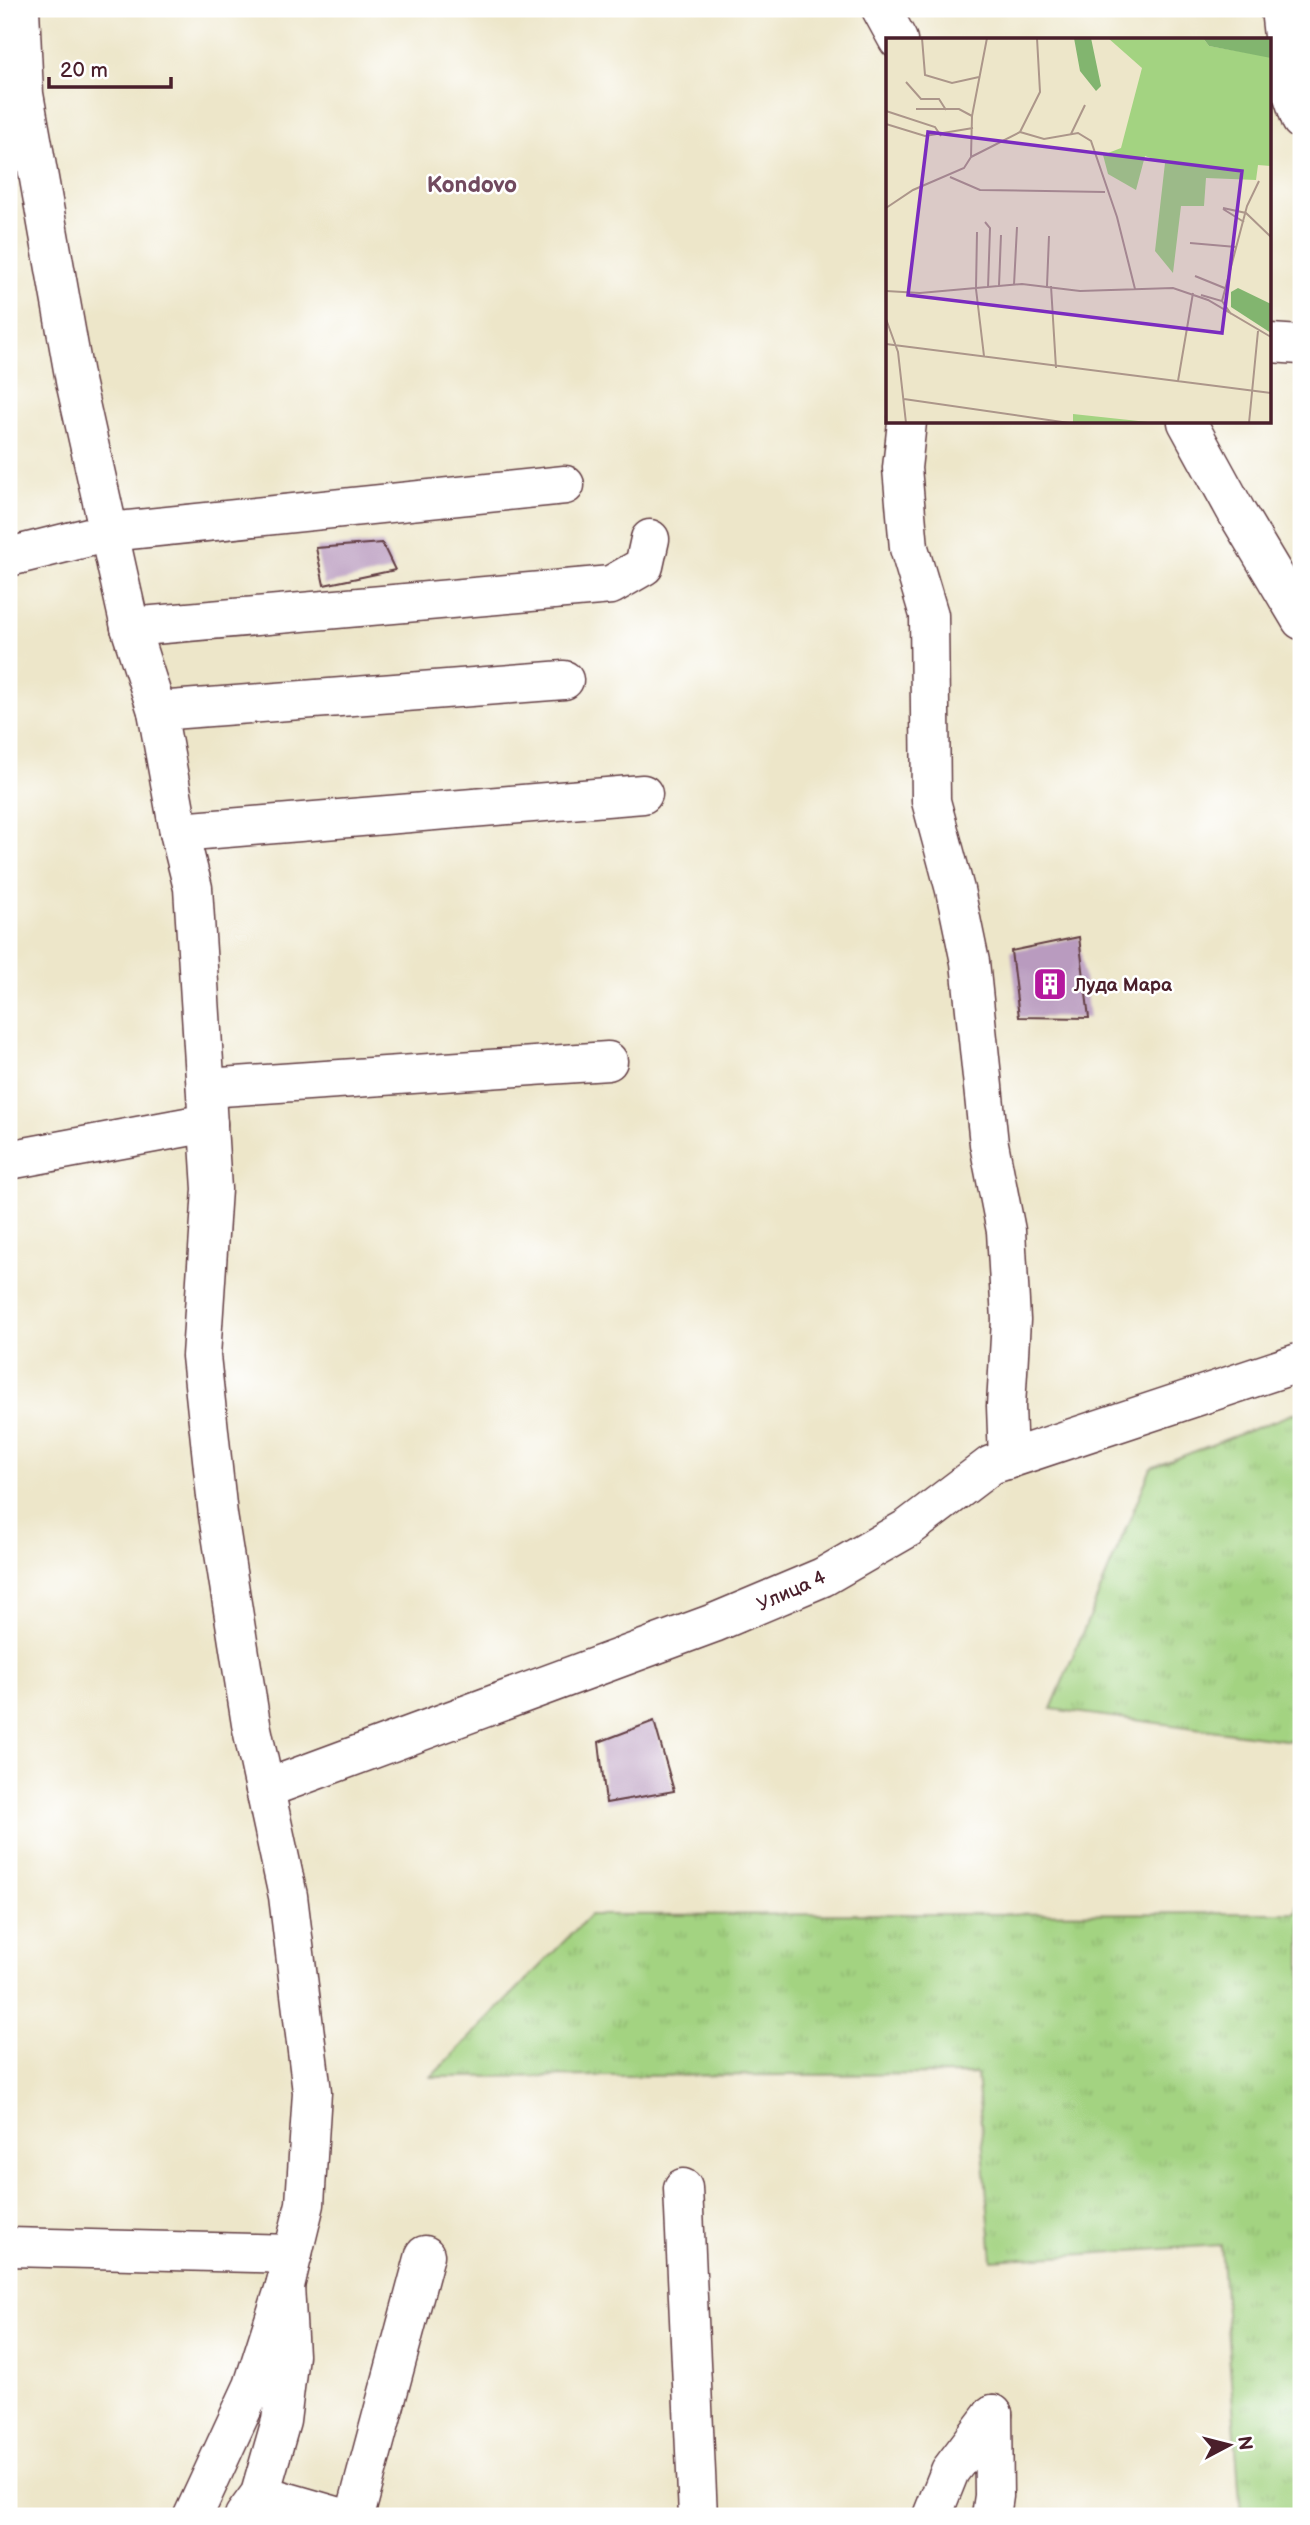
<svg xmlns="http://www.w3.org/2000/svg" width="1310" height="2525" viewBox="0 0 1310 2525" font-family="'Balsamiq Sans',sans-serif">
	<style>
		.grass { fill: url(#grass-tufts); stroke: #767956; stroke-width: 2 }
		.building { fill: #b99bbf }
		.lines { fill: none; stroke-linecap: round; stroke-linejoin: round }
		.minor-casing { stroke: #623d43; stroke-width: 41 }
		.secondary-casing { stroke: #623d43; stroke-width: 41 }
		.minor { stroke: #fff; stroke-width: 38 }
		.secondary { stroke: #fff; stroke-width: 38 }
		.labels { text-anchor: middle; stroke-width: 5; stroke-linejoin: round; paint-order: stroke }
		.poi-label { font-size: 19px; font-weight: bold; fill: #4a1f2b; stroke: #fff; text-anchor: start }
		.street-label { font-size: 19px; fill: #4a1f2b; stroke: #fff }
		.quarter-label { font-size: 23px; font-weight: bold; fill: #714a5f; stroke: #fff }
		.inset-road { fill: none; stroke: #ac968a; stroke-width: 2 }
		.view { fill: #7b2cbf; fill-opacity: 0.15; stroke: #7b2cbf; stroke-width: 3.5 }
		.inset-edge { fill: none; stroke: #4a1f2b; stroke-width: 3.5 }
	</style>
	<defs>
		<pattern id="grass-tufts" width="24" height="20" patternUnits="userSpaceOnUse" patternTransform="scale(1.75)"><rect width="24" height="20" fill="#a3d381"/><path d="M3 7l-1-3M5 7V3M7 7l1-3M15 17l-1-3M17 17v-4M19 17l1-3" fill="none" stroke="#8eb570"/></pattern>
	</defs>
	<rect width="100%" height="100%" fill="#fff"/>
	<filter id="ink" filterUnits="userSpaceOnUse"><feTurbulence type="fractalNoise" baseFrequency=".0143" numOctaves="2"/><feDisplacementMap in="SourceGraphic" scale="14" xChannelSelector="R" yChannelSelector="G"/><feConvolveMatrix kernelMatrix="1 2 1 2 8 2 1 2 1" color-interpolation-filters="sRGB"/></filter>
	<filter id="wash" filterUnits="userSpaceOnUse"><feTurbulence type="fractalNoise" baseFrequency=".00686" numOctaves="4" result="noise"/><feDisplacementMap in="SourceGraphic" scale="28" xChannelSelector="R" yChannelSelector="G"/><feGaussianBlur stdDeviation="1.57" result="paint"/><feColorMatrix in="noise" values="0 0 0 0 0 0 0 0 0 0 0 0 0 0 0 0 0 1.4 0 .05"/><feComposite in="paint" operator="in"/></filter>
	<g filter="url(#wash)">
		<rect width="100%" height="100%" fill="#ede6c9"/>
		<g class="grass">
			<path d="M1300,1411L1301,1742L1051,1709L1151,1468Z"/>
			<path d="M1301,1890V2516H1241L1221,2245L992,2260L977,2074L431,2077L590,1915L1296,1913Z"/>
		</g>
		<g id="blocks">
			<g class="building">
				<path d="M382,543L395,570L324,585L316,548Z"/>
				<path d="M1079,937L1089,1018L1019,1017L1011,951Z"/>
				<path d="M654,1721L674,1791L606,1803L599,1742Z"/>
			</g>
		</g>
	</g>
	<g filter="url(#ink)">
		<use href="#blocks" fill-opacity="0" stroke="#623d43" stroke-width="2"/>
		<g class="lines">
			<g class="minor-casing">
				<g id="minor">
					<path d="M881,9L898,40"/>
					<path d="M1280,9L1288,81L1301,120"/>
					<path d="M1270,343L1301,345"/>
					<path d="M907,422L902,468L909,548L929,615L931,801L955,890L970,962L989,1144L1006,1231L1011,1320L1006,1406L1008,1460"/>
					<path d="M1187,422L1237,513L1301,620"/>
					<path d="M9,557L109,532L565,485"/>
					<path d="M130,627L611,585L644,566L650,539"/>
					<path d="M157,711L564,680"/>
					<path d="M179,832L643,794"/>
					<path d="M206,1088L608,1061"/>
					<path d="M9,1160L208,1123"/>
					<path d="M265,1789L714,1623L823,1577L908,1528L991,1465L1301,1362"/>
					<path d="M683,2188L698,2516"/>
					<path d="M9,2247L293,2254"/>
					<path d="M260,2494L336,2516"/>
					<path d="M244,2516L260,2494L281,2421L289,2355L285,2286"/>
					<path d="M355,2516L425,2255"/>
					<path d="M932,2516L950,2471L993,2414"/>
					<path d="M991,2516L994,2496L993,2414"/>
				</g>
			</g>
			<g class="secondary-casing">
				<path id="secondary" d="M20,9L24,94L75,381L130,627L157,711L179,832L193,888L212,1189L201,1356L218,1515L251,1724L288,1896L312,2092L305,2204L285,2286L253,2386L193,2516"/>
			</g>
			<use href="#minor" class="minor"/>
			<use href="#secondary" class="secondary"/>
		</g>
	</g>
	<defs>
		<g id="building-square" transform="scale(1.75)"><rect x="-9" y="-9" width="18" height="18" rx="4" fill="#b5179e" stroke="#fff"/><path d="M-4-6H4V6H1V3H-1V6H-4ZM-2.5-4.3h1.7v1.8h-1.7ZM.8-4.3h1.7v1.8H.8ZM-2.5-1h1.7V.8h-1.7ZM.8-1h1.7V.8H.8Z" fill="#fff"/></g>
	</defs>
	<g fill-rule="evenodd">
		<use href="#building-square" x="1050" y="984"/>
	</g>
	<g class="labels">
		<g class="poi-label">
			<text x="1074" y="991">Луда Мара</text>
		</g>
		<g class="street-label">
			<text transform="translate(791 1590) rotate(-24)" y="7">Улица 4</text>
		</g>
		<g class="quarter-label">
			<text x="472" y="192">Kondovo</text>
		</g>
	</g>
	<g transform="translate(886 38)">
		<rect width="385" height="385" fill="#ede6c9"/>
		<path d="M222,0H317L323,8L385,19V128L372,127L370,142L320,140L318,168H295L287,235L269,213L279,125L259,118L250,152L222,136L217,117L235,110L256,30ZM187,376L271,385H187Z" fill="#a3d381"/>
		<path d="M188,0H205L215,48L210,53L194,33ZM317,0H385V20L323,8ZM352,250L385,266V295L345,269V254Z" fill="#82b56f"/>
		<path class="inset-road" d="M36,0L39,37L66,45L93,39M20,44L35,61H53L60,72M30,71H73L86,78M0,73L49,89L55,98M0,86L39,98L87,90M134,94L158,101L192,95L205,103L231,179L249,251M185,96L199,67M85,119L134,94L154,54L151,0M64,139L94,152L219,154M0,170L27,152L78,130L85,119L86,78L101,0M337,170L360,175L385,199M337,171L358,184M99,184L104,190L102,250M91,194L90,251L98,318M304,205L350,209M309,238L341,251M128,247L131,189M113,248L115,197M161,248L163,198M165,248L170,330M0,253L34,255L136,246L194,253L287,250L322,262L385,299M315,257L336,263L345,276M336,263L361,168L373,143M0,281L12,314L20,385M0,306L385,355M292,343L307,255M18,361L183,385M363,385L372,293"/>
		<path class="view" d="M42,94L356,133L336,295L22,257Z"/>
		<rect width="385" height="385" class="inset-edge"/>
	</g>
	<rect width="1310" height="2525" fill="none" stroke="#fff" stroke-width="35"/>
	<g transform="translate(1229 2445) rotate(83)" stroke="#ffffff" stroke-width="5" paint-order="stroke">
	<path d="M0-5L12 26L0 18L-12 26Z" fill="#4a1f2b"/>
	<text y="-10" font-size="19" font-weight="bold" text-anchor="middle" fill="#4a1f2b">N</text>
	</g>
	<path d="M49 77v10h122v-10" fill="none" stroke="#4a1f2b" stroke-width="3.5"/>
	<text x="60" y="77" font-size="21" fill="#4a1f2b" stroke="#ffffff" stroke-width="5" paint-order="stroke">20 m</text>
</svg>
